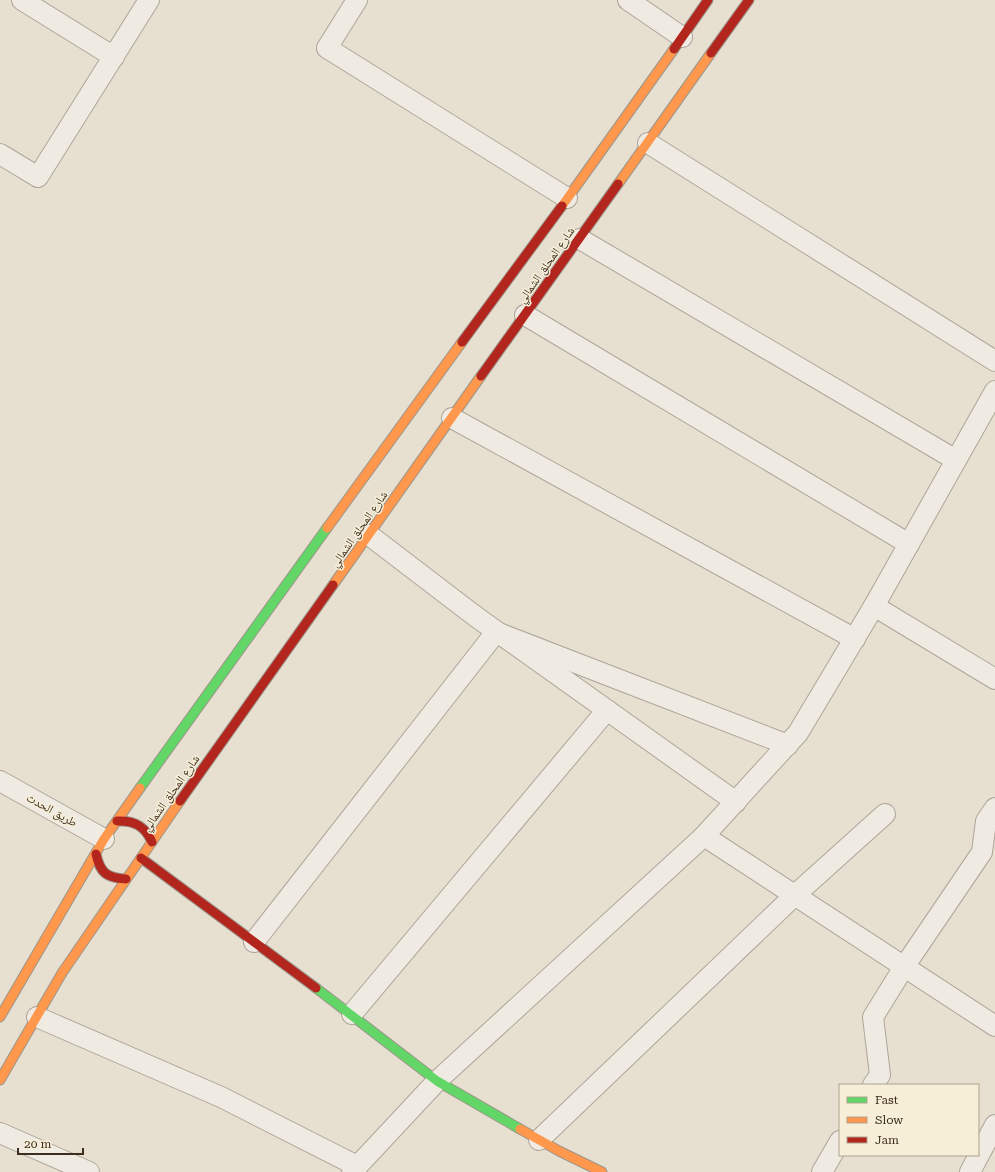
<svg xmlns="http://www.w3.org/2000/svg" width="995" height="1172" viewBox="0 0 995 1172" font-family="'Roboto Serif','Noto Naskh Arabic',serif">
	<style>
		.lines { fill: none; stroke-linecap: round; stroke-linejoin: round }
		.street-casing { stroke: #ada599; stroke-width: 22 }
		.fast-casing { stroke: #9c958a; stroke-width: 11 }
		.slow-casing { stroke: #9c958a; stroke-width: 11 }
		.jam-casing { stroke: #9c958a; stroke-width: 11 }
		.street { stroke: #efebe3; stroke-width: 20 }
		.fast { stroke: #63d668; stroke-width: 9 }
		.slow { stroke: #ff974d; stroke-width: 9 }
		.jam { stroke: #b3261e; stroke-width: 9 }
		.labels { text-anchor: middle; stroke-width: 3; stroke-linejoin: round; paint-order: stroke }
		.street-label { font-size: 12px; fill: #3d2e20; stroke: #f7eed8 }
	</style>
	<rect width="100%" height="100%" fill="#e7e0d1"/>
	<g class="lines">
		<g class="street-casing">
			<g id="street">
				<path d="M22,0L114,57"/>
				<path d="M357,0L327,48L567,198"/>
				<path d="M628,0L682,37"/>
				<path d="M648,143L995,361"/>
				<path d="M0,154L38,177L149,0"/>
				<path d="M580,239L956,460"/>
				<path d="M525,315L909,544"/>
				<path d="M452,418L855,639"/>
				<path d="M369,535L475,616L736,802"/>
				<path d="M874,606L995,679"/>
				<path d="M0,781L104,839"/>
				<path d="M704,836L995,1026"/>
				<path d="M254,942L496,632L788,745"/>
				<path d="M352,1014L607,710"/>
				<path d="M37,1017L221,1097L357,1166"/>
				<path d="M873,1085L880,1075L873,1017L904,967L982,852L986,821L995,808"/>
				<path d="M0,1133L89,1172"/>
				<path d="M539,1140L795,895L885,814"/>
				<path d="M352,1172L437,1081L704,836L798,733L874,606L995,391"/>
				<path d="M822,1172L840,1141"/>
				<path d="M970,1172L995,1125"/>
			</g>
		</g>
		<g class="fast-casing">
			<g id="fast">
				<path d="M140,788L327,528"/>
				<path d="M316,988L437,1081L520,1129"/>
			</g>
		</g>
		<g class="slow-casing">
			<g id="slow">
				<path d="M618,184L711,53"/>
				<path d="M562,206L674,49"/>
				<path d="M327,528L462,342"/>
				<path d="M333,585L481,376"/>
				<path d="M0,1017L104,839L140,788"/>
				<path d="M0,1080L62,973L180,801"/>
				<path d="M520,1129L559,1151L602,1172"/>
			</g>
		</g>
		<g class="jam-casing">
			<g id="jam">
				<path d="M674,49L708,0"/>
				<path d="M711,53L749,0"/>
				<path d="M462,342L562,206"/>
				<path d="M481,376L618,184"/>
				<path d="M180,801L333,585"/>
				<path d="M117,821C134,820 145,826 152,842"/>
				<path d="M96,854C100,873 107,878 126,879"/>
				<path d="M141,858L316,988"/>
			</g>
		</g>
		<use href="#street" class="street"/>
		<use href="#fast" class="fast"/>
		<use href="#slow" class="slow"/>
		<use href="#jam" class="jam"/>
	</g>
	<g class="labels">
		<g class="street-label">
			<text transform="translate(546 265) rotate(-55)" y="4">شارع المحلق الشمالي</text>
			<text transform="translate(359 529) rotate(-55)" y="4">شارع المحلق الشمالي</text>
			<text transform="translate(171 793) rotate(-55)" y="4">شارع المحلق الشمالي</text>
			<text transform="translate(52 810) rotate(29)" y="4">طريق الحدث</text>
		</g>
	</g>
	<rect x="839" y="1084" width="140" height="72" fill="#f7eed8" stroke="#ada18e"/>
	<rect x="847" y="1097" width="20" height="6" fill="#63d668" stroke="#ada18e"/>
	<text x="875" y="1104" font-size="12" fill="#3d2e20">Fast</text>
	<rect x="847" y="1117" width="20" height="6" fill="#ff974d" stroke="#ada18e"/>
	<text x="875" y="1124" font-size="12" fill="#3d2e20">Slow</text>
	<rect x="847" y="1137" width="20" height="6" fill="#b3261e" stroke="#ada18e"/>
	<text x="875" y="1144" font-size="12" fill="#3d2e20">Jam</text>
	<path d="M18 1148v6h65v-6" fill="none" stroke="#3d2e20" stroke-width="2"/>
	<text x="24" y="1148" font-size="12" fill="#3d2e20" stroke="#f7eed8" stroke-width="3" paint-order="stroke">20 m</text>
</svg>
